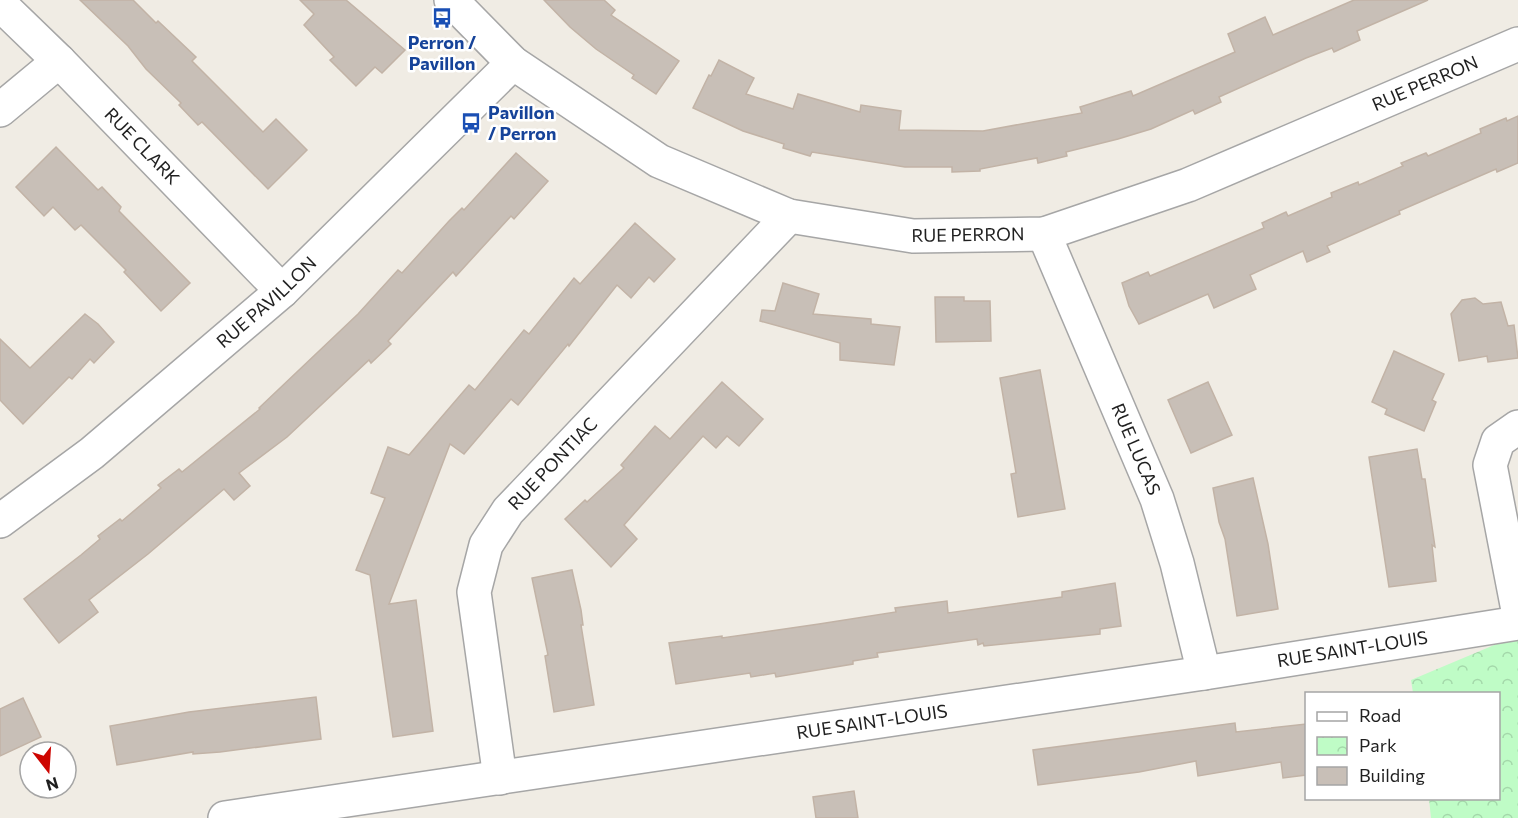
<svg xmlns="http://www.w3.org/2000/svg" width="1518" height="818" viewBox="0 0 1518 818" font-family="Commissioner,sans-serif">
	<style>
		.park { fill: url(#park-crowns) }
		.building { fill: #c8bfb7; stroke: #c2b3a6; stroke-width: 1.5 }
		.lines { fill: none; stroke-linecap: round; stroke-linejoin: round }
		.minor-casing { stroke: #a6a6a6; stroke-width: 36 }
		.minor { stroke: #fff; stroke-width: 33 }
		.labels { text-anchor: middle; stroke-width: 5; stroke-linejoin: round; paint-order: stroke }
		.transit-label { font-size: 18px; font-weight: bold; fill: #164399; stroke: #fff }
		.street-label { font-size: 18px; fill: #1f1f1f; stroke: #fff }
	</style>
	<defs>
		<pattern id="park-crowns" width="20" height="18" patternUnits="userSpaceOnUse" patternTransform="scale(1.5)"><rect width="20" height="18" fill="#bffcc6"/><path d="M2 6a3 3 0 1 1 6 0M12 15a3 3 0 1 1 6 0" fill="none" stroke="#a4d8aa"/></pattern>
	</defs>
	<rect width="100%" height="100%" fill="#f0ece4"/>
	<path class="park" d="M1518,635V818H1431L1429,799L1498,798V694L1413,693L1411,680Z"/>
	<g class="building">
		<path d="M80,0H133L156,23L158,21L196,57L192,61L263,132L276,119L307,150L268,189L202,122L198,125L179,105L181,103L146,69L128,46Z"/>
		<path d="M300,0H346L405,50L382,73L375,67L356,86L330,60L334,57L304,25L314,14Z"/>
		<path d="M544,0H604L615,10L611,15L679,61L656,94L632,78L634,75L596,49L570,27Z"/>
		<path d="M1354,0H1428L1357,31L1360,40L1334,52L1332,48L1306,58L1219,97L1221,102L1195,114L1193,110L1151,129L1118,139L1066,152L1067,156L1038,163L1037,158L980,169V171L952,172V167H905L812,152L810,156L783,148L784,144L743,131L693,108L709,75L711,76L719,60L754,78L746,94L793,109L798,94L860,112L861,105L901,111L899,130L983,131L1082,113L1080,107L1131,91L1133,96L1235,52L1228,34L1265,17L1273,35Z"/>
		<path d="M1518,116V163L1497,172L1496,169L1399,211L1400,214L1327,246L1330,252L1307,262L1303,251L1250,275L1256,289L1214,308L1208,294L1139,324L1129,306L1122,283L1148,272L1150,276L1264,228L1262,223L1286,212L1288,216L1332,197L1331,193L1358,182L1359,185L1403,166L1401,163L1426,153L1428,156L1481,133L1480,129L1506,118L1507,121Z"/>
		<path d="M56,147L98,190L102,187L121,207L119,211L190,283L161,311L124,272L126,270L81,225L75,230L53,207L44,216L16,187Z"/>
		<path d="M516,153L548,181L514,219L511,216L456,276L453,272L388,341L391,344L371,363L369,360L287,437L239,473L250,486L234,500L224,489L148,554L89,600L98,612L59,643L24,599L81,555L100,539L98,536L120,519L122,521L161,488L158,485L179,469L182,472L260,409L259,408L358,314L398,270L402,273L449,221L462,208L464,210Z"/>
		<path d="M635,223L675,259L654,282L649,277L631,298L617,285L569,346L568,344L518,405L511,399L464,454L450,444L389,604L416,600L433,731L393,737L370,575L356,570L385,498L371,493L388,447L409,455L469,385L475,390L524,330L529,334L574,278L580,284Z"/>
		<path d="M783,283L819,294L813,314L871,319V324L900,327L894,365L840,360V343L760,321L762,310L775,311Z"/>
		<path d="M935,297H964V301H990L991,341L936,342Z"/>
		<path d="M1475,298L1483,304L1501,302L1508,326L1514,325L1518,358L1488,362L1487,356L1459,361L1451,314L1462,300Z"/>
		<path d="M85,314L98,324L114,342L94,363L90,359L72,379L69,377L23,424L0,400V339L30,368Z"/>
		<path d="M1394,351L1444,374L1432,400L1436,402L1424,431L1385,414L1387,409L1372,402Z"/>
		<path d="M1040,370L1065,509L1018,517L1011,474L1016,473L1000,378Z"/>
		<path d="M722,382L763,419L739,446L727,436L716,448L703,436L624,525L637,539L611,567L565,519L585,500L587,502L624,468L621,465L655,426L670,439Z"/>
		<path d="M1208,382L1232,435L1191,453L1168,400Z"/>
		<path d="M1417,449L1422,479H1425L1435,547L1432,545L1436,581L1389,587L1369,457Z"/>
		<path d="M1253,478L1268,544L1278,609L1237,616L1225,539L1219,522L1213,488Z"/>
		<path d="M572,570L581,610L583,625H581L594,705L554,712L545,656L548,655L532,578Z"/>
		<path d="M1115,583L1121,626L1100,629V634L984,646L983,643L978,645L977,639L877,653L878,657L853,661V664L776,677L775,673L751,677L750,673L676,684L669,643L722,636V638L819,624L896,612L895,608L947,601L948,613L1062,597V592Z"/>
		<path d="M316,697L321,739L220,752L193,754V752L117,765L110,726L189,712Z"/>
		<path d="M23,698L41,737L0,756V709Z"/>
		<path d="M1235,723L1236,732L1306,724V775L1283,778L1281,762L1198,776L1196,761L1139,772L1038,785L1033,750Z"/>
		<path d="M854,791L858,818H816L813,797Z"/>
	</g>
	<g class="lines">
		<g class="minor-casing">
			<g id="minor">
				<path id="s1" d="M451,0L513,63L659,161L789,216L913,236L1044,234L1188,185L1518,44"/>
				<path id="s2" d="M0,4L59,61L282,291"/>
				<path d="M0,110L59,61"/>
				<path id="s3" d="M1044,234L1157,499L1177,563L1204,673"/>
				<path d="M1518,427L1498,441L1490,465L1518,610"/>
				<path id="s4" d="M0,521L92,453L282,291L513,63"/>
				<path id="s5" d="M500,778L474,592L486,545L508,511L789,216"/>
				<path id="s6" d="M225,818L1204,673L1518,623"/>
			</g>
		</g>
		<use href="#minor" class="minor"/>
	</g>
	<defs>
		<g id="bus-bare" transform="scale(1.62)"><path d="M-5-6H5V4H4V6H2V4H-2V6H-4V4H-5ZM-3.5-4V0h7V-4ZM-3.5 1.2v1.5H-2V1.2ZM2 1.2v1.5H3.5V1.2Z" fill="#1a4fb4" stroke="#fff" stroke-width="2.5" paint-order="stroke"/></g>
	</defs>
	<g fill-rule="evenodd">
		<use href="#bus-bare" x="442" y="18"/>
		<use href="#bus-bare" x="471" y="123"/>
	</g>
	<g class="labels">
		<g class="transit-label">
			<text x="442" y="49">Perron /<tspan x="442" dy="21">Pavillon</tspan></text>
			<text x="488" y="119" text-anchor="start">Pavillon<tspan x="488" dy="21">/ Perron</tspan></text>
		</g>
		<g class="street-label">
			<text dy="6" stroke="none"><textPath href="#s1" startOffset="1072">RUE PERRON</textPath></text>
			<text dy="6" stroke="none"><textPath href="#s2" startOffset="201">RUE CLARK</textPath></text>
			<text dy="6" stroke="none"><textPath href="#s1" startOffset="586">RUE PERRON</textPath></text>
			<text dy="6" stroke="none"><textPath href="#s4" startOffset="345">RUE PAVILLON</textPath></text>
			<text dy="6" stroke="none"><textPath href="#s3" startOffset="234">RUE LUCAS</textPath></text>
			<text dy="6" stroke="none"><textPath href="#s5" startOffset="342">RUE PONTIAC</textPath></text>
			<text dy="6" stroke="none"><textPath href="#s6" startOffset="1140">RUE SAINT-LOUIS</textPath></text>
			<text dy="6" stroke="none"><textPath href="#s6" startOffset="654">RUE SAINT-LOUIS</textPath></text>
		</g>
	</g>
	<rect x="1305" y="692" width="195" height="108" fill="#ffffff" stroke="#a5a5a5" stroke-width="1.5"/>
	<rect x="1317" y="712" width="30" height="9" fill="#ffffff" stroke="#a5a5a5" stroke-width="1.5"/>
	<text x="1359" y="722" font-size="18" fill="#1f1f1f">Road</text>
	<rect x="1317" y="737" width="30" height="18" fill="url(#park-crowns)" stroke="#a5a5a5" stroke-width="1.5"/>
	<text x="1359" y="752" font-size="18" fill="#1f1f1f">Park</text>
	<rect x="1317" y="767" width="30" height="18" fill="#c8bfb7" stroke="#a5a5a5" stroke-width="1.5"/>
	<text x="1359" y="782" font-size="18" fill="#1f1f1f">Building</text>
	<g transform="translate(48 770) rotate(163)"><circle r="28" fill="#ffffff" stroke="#a5a5a5" stroke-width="1.5"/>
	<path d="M0-4.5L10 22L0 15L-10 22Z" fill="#cd0500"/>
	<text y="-9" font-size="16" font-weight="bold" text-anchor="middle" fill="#1f1f1f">N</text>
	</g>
</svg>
